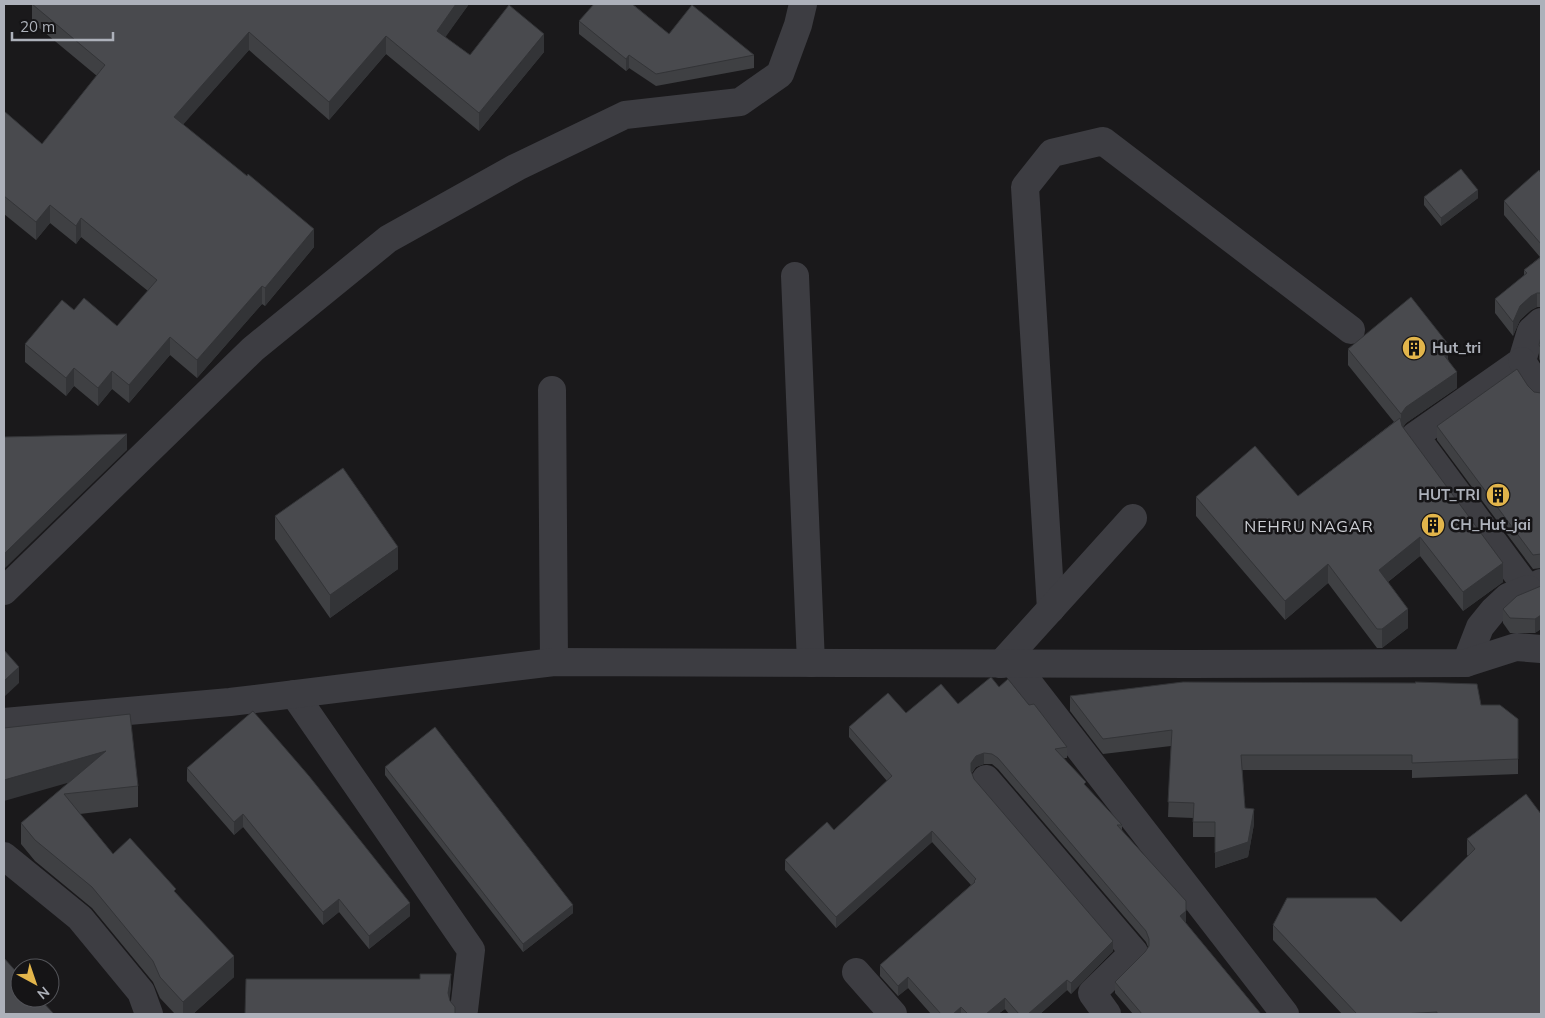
<svg xmlns="http://www.w3.org/2000/svg" width="1545" height="1018" viewBox="0 0 1545 1018" font-family="Mulish,sans-serif">
	<style>
		.lines { fill: none; stroke-linecap: round; stroke-linejoin: round }
		.minor { stroke: #3d3d42; stroke-width: 28 }
		.wall { fill: #3f4043 }
		.shaded-wall { fill: #333437 }
		.building { fill: #494a4e; stroke: #333437 }
		.labels { text-anchor: middle; stroke-width: 5; stroke-linejoin: round; paint-order: stroke }
		.poi-label { font-size: 15px; font-weight: bold; fill: #adb1ba; stroke: #151416; text-anchor: start }
		.neighbourhood-label { font-size: 16px; letter-spacing: 1px; fill: #ced0d6; stroke: #151416 }
	</style>
	<rect width="100%" height="100%" fill="#1a191b"/>
	<g class="lines">
		<g class="minor">
			<path d="M795,276L811,663"/>
			<path d="M1541,322L1531,331L1522,361L1415,436L1528,589L1541,583"/>
			<path d="M1522,361L1541,392"/>
			<path d="M552,390L554,662"/>
			<path d="M4,591L253,349L388,239L517,167L625,115L740,102L780,74L798,25L803,4"/>
			<path d="M1051,609L1025,187L1052,153L1103,141L1351,330"/>
			<path d="M1466,663L1480,627L1493,611L1508,597L1528,589"/>
			<path d="M1001,664L1133,518"/>
			<path d="M1014,664L1285,1014"/>
			<path d="M294,694L471,950L464,1010"/>
			<path d="M4,722L230,702L554,662L1189,664L1466,663L1516,647L1541,649"/>
			<path d="M986,779L1134,952L1092,993L1107,1014"/>
			<path d="M4,856L80,918L141,992L149,1014"/>
			<path d="M856,972L893,1014"/>
		</g>
	</g>
	<g class="wall">
		<path d="M32,4H469L445,37L470,55L544,52L479,131L386,54L329,120L249,50L183,124L314,247L265,306L262,304L197,378L170,355L129,403L112,389L98,406L74,386L66,396L25,362V344L74,310L117,326L148,291L81,237L76,244L50,223L36,240L4,214V111L42,144L97,76L32,22Z"/>
		<path d="M635,6L669,34L754,55V68L656,86L629,68L626,71L579,34V21Z"/>
		<path d="M1541,173V307H1537L1531,310L1520,320L1513,336L1495,313V299L1524,276V270L1540,257L1504,215V201Z"/>
		<path d="M1424,197L1478,198L1441,226L1424,205Z"/>
		<path d="M1541,337V363L1539,359V345Z"/>
		<path d="M1348,349L1448,359L1457,388L1406,423L1403,427L1503,582L1463,611L1420,556L1388,582L1408,628L1382,648H1377L1328,583L1285,620L1196,516V497L1298,496L1394,422L1348,365Z"/>
		<path d="M1528,386L1534,392L1541,393V568L1533,569L1437,440V426Z"/>
		<path d="M275,516L398,569L330,618L275,539Z"/>
		<path d="M1541,586V629L1535,633H1510L1503,623V609Z"/>
		<path d="M1415,682L1481,705L1518,719V774L1412,778V770H1242L1245,808L1254,824L1248,857L1215,868V837H1193V818L1168,817L1171,746L1103,754L1070,711V696L1415,683Z"/>
		<path d="M999,687L1029,705L1067,747V758H1064L1086,786L1122,825V830L1186,922H1185L1261,1014H1133L1115,993V982L1145,952L1148,947L1146,942L998,769L992,764H984L976,767L972,773L974,779L1113,951L1071,994L1067,990L1040,1014H1009L1005,1009L998,1014H931L908,988L898,996L880,976V965L971,885L932,842L836,928L785,870V860L834,830L887,781L849,737V727L906,713L958,704Z"/>
		<path d="M4,728L138,786V807L80,814L113,854L176,893L234,977L193,1014H175L160,998L153,982L92,908L35,861L21,844V823L68,783Z"/>
		<path d="M385,767L573,913L523,952L385,775Z"/>
		<path d="M187,768L410,916L369,949L339,912L323,925L243,827L234,835L187,781Z"/>
		<path d="M1526,794L1541,1014H1342L1273,940V925L1401,922L1468,856L1467,855V839Z"/>
	</g>
	<g class="shaded-wall">
		<path d="M456,4H469L437,49V31Z"/>
		<path d="M249,32V50L174,135V117Z"/>
		<path d="M544,34V52L479,131V113Z"/>
		<path d="M386,36V54L329,120V102Z"/>
		<path d="M629,55V68L626,71V59Z"/>
		<path d="M1478,190V198L1441,226V218Z"/>
		<path d="M50,205V223L36,240V222Z"/>
		<path d="M81,218V237L76,244V226Z"/>
		<path d="M314,229V247L265,306V288Z"/>
		<path d="M262,286V304L197,378V360Z"/>
		<path d="M1537,293V307L1531,310L1520,320L1513,336V322L1520,306L1531,296Z"/>
		<path d="M170,337V355L129,403V385Z"/>
		<path d="M1448,344V359L1440,366V350Z"/>
		<path d="M74,368V386L66,396V378Z"/>
		<path d="M112,371V389L98,406V388Z"/>
		<path d="M1457,372V388L1406,423L1401,430V414L1406,407Z"/>
		<path d="M127,434V450L4,569V554Z"/>
		<path d="M1420,537V556L1379,589V570Z"/>
		<path d="M398,547V569L330,618V595Z"/>
		<path d="M1503,563V582L1463,611V592Z"/>
		<path d="M1328,564V583L1285,620V601Z"/>
		<path d="M1408,609V628L1382,648V629Z"/>
		<path d="M1541,615V629L1535,633V619Z"/>
		<path d="M19,667V683L4,697V681Z"/>
		<path d="M106,751V772L4,801V780Z"/>
		<path d="M984,753V764L976,767L971,773V763L976,756Z"/>
		<path d="M1254,809V824L1248,857L1215,868V853Z"/>
		<path d="M243,814V827L234,835V822Z"/>
		<path d="M932,831V842L836,928V917Z"/>
		<path d="M339,899V912L323,925V912Z"/>
		<path d="M410,903V916L369,949V936Z"/>
		<path d="M573,905V913L523,952V944Z"/>
		<path d="M1186,911V922L1180,927V916Z"/>
		<path d="M1113,941V951L1071,994V983Z"/>
		<path d="M234,956V977L193,1014H183V1002Z"/>
		<path d="M451,974V989L448,1009V993Z"/>
		<path d="M908,977V988L898,996V986Z"/>
		<path d="M1067,980V990L1040,1014H1028Z"/>
		<path d="M1005,998V1009L998,1014H986Z"/>
		<path d="M961,1007V1014H953Z"/>
	</g>
	<g class="building">
		<path d="M32,4H456L437,31L470,55L509,5L544,34L479,113L386,36L329,102L249,32L174,117L247,176L248,174L314,229L265,288L262,286L197,360L170,337L129,385L112,371L98,388L74,368L66,378L25,344L62,300L74,310L84,298L117,326L157,280L81,218L76,226L50,205L36,222L4,196V111L42,144L105,65Z"/>
		<path d="M594,4H632L669,34L692,5L754,55L656,74L629,55L626,59L579,21Z"/>
		<path d="M1461,169L1478,190L1441,218L1424,197Z"/>
		<path d="M1539,170L1541,173V244L1504,201Z"/>
		<path d="M1541,257V293H1537L1531,296L1520,306L1513,322L1495,299L1527,273L1524,270Z"/>
		<path d="M1411,297L1448,344L1440,350L1457,372L1406,407L1401,414L1348,349Z"/>
		<path d="M1541,337V348L1539,345Z"/>
		<path d="M1517,369L1528,386L1534,392L1541,393V554L1533,555L1437,426Z"/>
		<path d="M1400,418L1402,426L1503,563L1463,592L1420,537L1379,570L1408,609L1382,629H1377L1328,564L1285,601L1196,497L1255,446L1298,496Z"/>
		<path d="M127,434L4,554V437Z"/>
		<path d="M343,468L398,547L330,595L275,516Z"/>
		<path d="M1541,586V615L1535,619L1510,618L1503,609L1504,608L1517,596Z"/>
		<path d="M4,650L19,667L4,681Z"/>
		<path d="M991,677L999,687L1008,679L1029,705L1034,704L1067,747L1055,749L1086,782L1084,784L1122,825H1117L1186,901V911L1180,916L1261,1014H1142L1115,982L1145,952L1149,946V939L1146,931L998,758L992,754L984,753L976,756L971,763V771L974,779L1113,941L1071,983L1067,980L1028,1014H1019L1005,998L986,1014H968L961,1007L953,1014H941L908,977L898,986L880,965L975,882L974,881L976,879L932,831L836,917L785,860L827,822L834,830L892,776L849,727L888,693L906,713L941,684L958,704Z"/>
		<path d="M1183,682L1416,683L1415,682L1477,684L1481,705H1500L1518,719V759L1412,763V755H1241L1245,808L1254,809L1248,842L1215,853V822H1193L1194,803L1168,802L1172,730L1103,739L1070,696Z"/>
		<path d="M253,711L309,776L410,903L369,936L339,899L323,912L243,814L234,822L187,768Z"/>
		<path d="M130,714L138,786L64,794L113,854L130,838L176,889L174,891L234,956L183,1002L160,977L153,961L92,887L35,840L21,823L106,751L4,780V728Z"/>
		<path d="M435,727L573,905L523,944L385,767Z"/>
		<path d="M1526,794L1541,814V1014H1437V1012L1402,1014H1357L1273,925L1287,898H1376L1401,922L1475,849L1467,839Z"/>
		<path d="M4,958L20,976V998H39L54,1014H4Z"/>
		<path d="M420,974H451L448,993L450,1001L455,1007V1014H245L246,979H420Z"/>
	</g>
	<defs>
		<g id="building-disc" transform="scale(1.25)"><circle r="9.5" fill="#e2b54b" stroke="#151416"/><path d="M-4-6H4V6H1V3H-1V6H-4ZM-2.5-4.3h1.7v1.8h-1.7ZM.8-4.3h1.7v1.8H.8ZM-2.5-1h1.7V.8h-1.7ZM.8-1h1.7V.8H.8Z" fill="#111"/></g>
	</defs>
	<g fill-rule="evenodd">
		<use href="#building-disc" x="1414" y="348"/>
		<use href="#building-disc" x="1498" y="495"/>
		<use href="#building-disc" x="1433" y="525"/>
	</g>
	<g class="labels">
		<g class="poi-label">
			<text x="1432" y="353">Hut_tri</text>
			<text x="1480" y="500" text-anchor="end">HUT_TRI</text>
			<text x="1450" y="530">CH_Hut_jai</text>
		</g>
		<g class="neighbourhood-label">
			<text x="1309" y="532">NEHRU NAGAR</text>
		</g>
	</g>
	<rect width="1545" height="1018" fill="none" stroke="#adb1ba" stroke-width="10"/>
	<g transform="translate(35 983) rotate(140)"><circle r="24" fill="#151416" stroke="#525358"/>
	<path d="M0-4L9 19L0 12L-9 19Z" fill="#e2b54b"/>
	<text y="-8" font-size="14" font-weight="bold" text-anchor="middle" fill="#adb1ba">N</text>
	</g>
	<path d="M12 32v8h101v-8" fill="none" stroke="#adb1ba" stroke-width="2.5"/>
	<text x="20" y="32" font-size="15" fill="#adb1ba" stroke="#151416" stroke-width="4" paint-order="stroke">20 m</text>
</svg>
